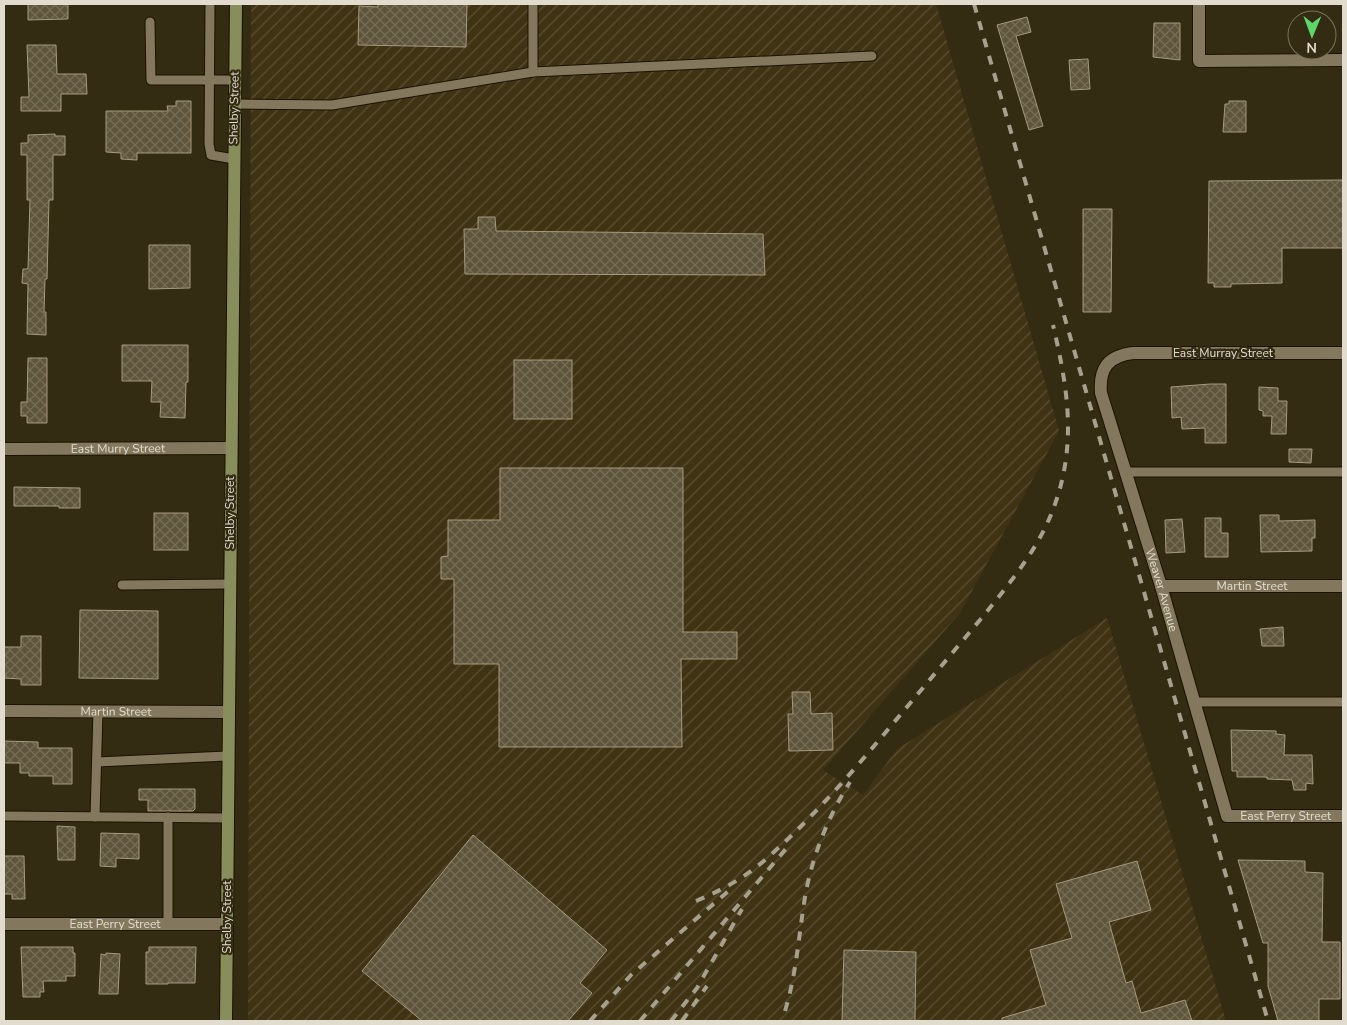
<svg xmlns="http://www.w3.org/2000/svg" width="1347" height="1025" viewBox="0 0 1347 1025" font-family="'Nunito Sans',sans-serif">
	<style>
		.industrial { fill: url(#industrial-furrows) }
		.building { fill: url(#building-cross-hatch); stroke: #a59a7f }
		.lines { fill: none; stroke-linecap: round; stroke-linejoin: round }
		.lane-casing { stroke: #1c1300; stroke-width: 11 }
		.street-casing { stroke: #1c1300; stroke-width: 14 }
		.secondary-casing { stroke: #1c1300; stroke-width: 14 }
		.lane { stroke: #83785e; stroke-width: 9 }
		.street { stroke: #83785e; stroke-width: 12 }
		.secondary { stroke: #888e5b; stroke-width: 12 }
		.rail { stroke: #a7a08e; stroke-width: 4; stroke-dasharray: 9 9; stroke-linecap: butt }
		.labels { text-anchor: middle; stroke-width: 4.5; stroke-linejoin: round; paint-order: stroke }
		.street-label { font-size: 12px; fill: #e2dcce; stroke: #342b13 }
	</style>
	<defs>
		<pattern id="industrial-furrows" width="10" height="10" patternUnits="userSpaceOnUse" patternTransform="scale(1.25)"><rect width="10" height="10" fill="#3f3313"/><path d="M-1 1l2-2M0 10L10 0M9 11l2-2" fill="none" stroke="#5a5034"/></pattern>
		<pattern id="building-cross-hatch" width="8" height="8" patternUnits="userSpaceOnUse" patternTransform="scale(1.25)"><rect width="8" height="8" fill="#5f553c"/><path d="M0 0l8 8M0 8l8-8" fill="none" stroke="#766d57"/></pattern>
	</defs>
	<rect width="100%" height="100%" fill="#342b13"/>
	<path class="industrial" d="M251,4H936L1059,431L960,613L823,770L863,795L897,749L1107,618L1226,1021H248Z"/>
	<g class="building">
		<path d="M28,4H68V19L28,20Z"/>
		<path d="M378,4H467L466,47L358,45L359,6L378,7Z"/>
		<path d="M1027,17L1031,32L1016,36L1043,126L1029,130L997,25Z"/>
		<path d="M1154,23H1180V60L1153,57Z"/>
		<path d="M27,45H56L57,74H86L87,94H61V111H21V97H29Z"/>
		<path d="M1088,59L1090,89L1071,90L1069,60Z"/>
		<path d="M176,101H191V153H137V160L121,159V153L106,152V111H168L167,106H176Z"/>
		<path d="M1229,101H1246V132H1223L1225,104H1229Z"/>
		<path d="M55,134V136H65V155H53V200H49L47,279H45L44,312H46V335L27,334L28,284L22,283L23,269H27L28,268L30,200H27V155H21V143H28V135Z"/>
		<path d="M1343,180V248H1282V283L1231,284V287H1214V283H1208L1209,181Z"/>
		<path d="M1083,209H1112L1111,312H1083Z"/>
		<path d="M478,217H495L496,231L763,234L765,275L465,274L464,229H478Z"/>
		<path d="M149,245H190V288L149,289Z"/>
		<path d="M122,345H188V382H186L185,418L160,417L161,402H151L152,381H122Z"/>
		<path d="M28,358H47V423H27V416H21V402H27Z"/>
		<rect x="514" y="360" width="58" height="59"/>
		<path d="M1210,384H1226V443H1205V428L1182,429L1181,417L1172,418L1171,387Z"/>
		<path d="M1259,387L1278,388V401H1287L1286,434H1271L1272,416H1263V411L1259,410Z"/>
		<path d="M1289,449H1312L1311,463L1289,462Z"/>
		<path d="M500,468H683V632H737V659H681L682,747H499V664H454V579H441V557L448,556V520H500Z"/>
		<path d="M14,487L80,488V508H59V506H14Z"/>
		<rect x="154" y="513" width="34" height="37"/>
		<path d="M1260,515H1279V521L1315,520V538H1312V551L1261,552Z"/>
		<path d="M1205,518H1221V533H1228V557H1205Z"/>
		<path d="M1182,519L1185,552L1166,553L1165,520Z"/>
		<path d="M80,610L158,611V679L79,678Z"/>
		<path d="M1283,627L1284,646H1262L1260,629Z"/>
		<path d="M21,636H41V685H21V679L4,678V647H21Z"/>
		<path d="M792,692H810L811,714L832,713L833,750L789,751L788,714H793Z"/>
		<path d="M1231,730L1276,731V734L1285,735L1284,755H1312L1313,784L1306,783V790H1294L1292,780L1267,779V777H1237V771H1232Z"/>
		<path d="M4,741L38,742V748H72V784H53V776H29V773H20V763H4Z"/>
		<path d="M139,789H195V809L193,811H148V800H139Z"/>
		<path d="M57,826L75,827V860H58Z"/>
		<path d="M101,833L139,834V859L116,858V867L100,866Z"/>
		<path d="M473,835L607,950L580,983L592,993L568,1021H422L362,971Z"/>
		<path d="M4,856H24L25,899H12V894H4Z"/>
		<path d="M1238,860L1305,861V872L1323,873L1322,942H1340V999H1319V1021H1278L1268,986V943H1263Z"/>
		<path d="M1137,861L1151,910L1109,922L1126,983L1132,981L1141,1013L1185,1000L1192,1021H1002V1018L1046,1005L1030,950L1072,938L1056,884Z"/>
		<path d="M21,947H73V953H75V976H66V981H43L44,992H40V997H23Z"/>
		<path d="M149,947H196L195,983H168V984H146V952H149Z"/>
		<path d="M844,950L916,952L915,1021H842Z"/>
		<path d="M106,953L120,954L118,994H99L101,954L106,955Z"/>
	</g>
	<g class="lines">
		<g class="lane-casing">
			<g id="lane">
				<path d="M210,4L209,144L211,155L234,159"/>
				<path d="M150,22L151,80H235"/>
				<path d="M533,72L872,56"/>
				<path d="M234,104L332,105L533,72V4"/>
				<path d="M1126,472H1343"/>
				<path d="M122,585L230,584"/>
				<path d="M1194,702H1343"/>
				<path d="M97,762L227,756"/>
				<path d="M4,816L228,818"/>
				<path d="M95,817L98,711"/>
				<path d="M168,924V817"/>
			</g>
		</g>
		<g class="street-casing">
			<g id="street">
				<path d="M1199,4V61L1343,60"/>
				<path id="s1" d="M1343,353H1133C1108,356 1099,368 1101,393L1161,586L1227,816H1343"/>
				<path id="s2" d="M4,449L231,448"/>
				<path id="s3" d="M1161,586H1343"/>
				<path id="s4" d="M4,711L229,712"/>
				<path id="s5" d="M4,924H227"/>
			</g>
		</g>
		<g class="secondary-casing">
			<path id="secondary" d="M226,1021L236,4"/>
		</g>
		<use href="#lane" class="lane"/>
		<use href="#street" class="street"/>
		<use href="#secondary" class="secondary"/>
		<g class="rail">
			<path d="M974,4L1268,1021"/>
			<path d="M696,901C717,892 737,882 755,868C767,859 778,848 789,838C837,792 879,740 922,689C943,664 964,639 985,614C1012,580 1039,548 1054,507C1077,444 1068,389 1053,325"/>
			<path d="M785,1011C797,972 799,931 806,891C814,852 829,815 850,782"/>
			<path d="M590,1021L631,975L732,888"/>
			<path d="M640,1021L790,844"/>
			<path d="M671,1021L697,988L742,909"/>
			<path d="M682,1021L707,986"/>
		</g>
	</g>
	<g class="labels">
		<g class="street-label">
			<text transform="translate(234 108) rotate(-89)" y="4">Shelby Street</text>
			<text x="1223" y="357">East Murray Street</text>
			<text dy="4" stroke="none"><textPath href="#s2" startOffset="114">East Murry Street</textPath></text>
			<text transform="translate(230 513) rotate(-90)" y="4">Shelby Street</text>
			<text dy="4" stroke="none"><textPath href="#s3" startOffset="91">Martin Street</textPath></text>
			<text dy="4" stroke="none"><textPath href="#s1" startOffset="475">Weaver Avenue</textPath></text>
			<text dy="4" stroke="none"><textPath href="#s4" startOffset="112">Martin Street</textPath></text>
			<text dy="4" stroke="none"><textPath href="#s1" startOffset="769">East Perry Street</textPath></text>
			<text transform="translate(227 917) rotate(-90)" y="4">Shelby Street</text>
			<text dy="4" stroke="none"><textPath href="#s5" startOffset="111">East Perry Street</textPath></text>
		</g>
	</g>
	<rect width="1347" height="1025" fill="none" stroke="#e2dcce" stroke-width="10"/>
	<g transform="translate(1312 35) rotate(181)"><circle r="24" fill="#342b13" stroke="#7a725e"/>
	<path d="M0-4L9 19L0 12L-9 19Z" fill="#60d56b"/>
	<text y="-8" font-size="14" font-weight="bold" text-anchor="middle" fill="#e2dcce">N</text>
	</g>
</svg>
